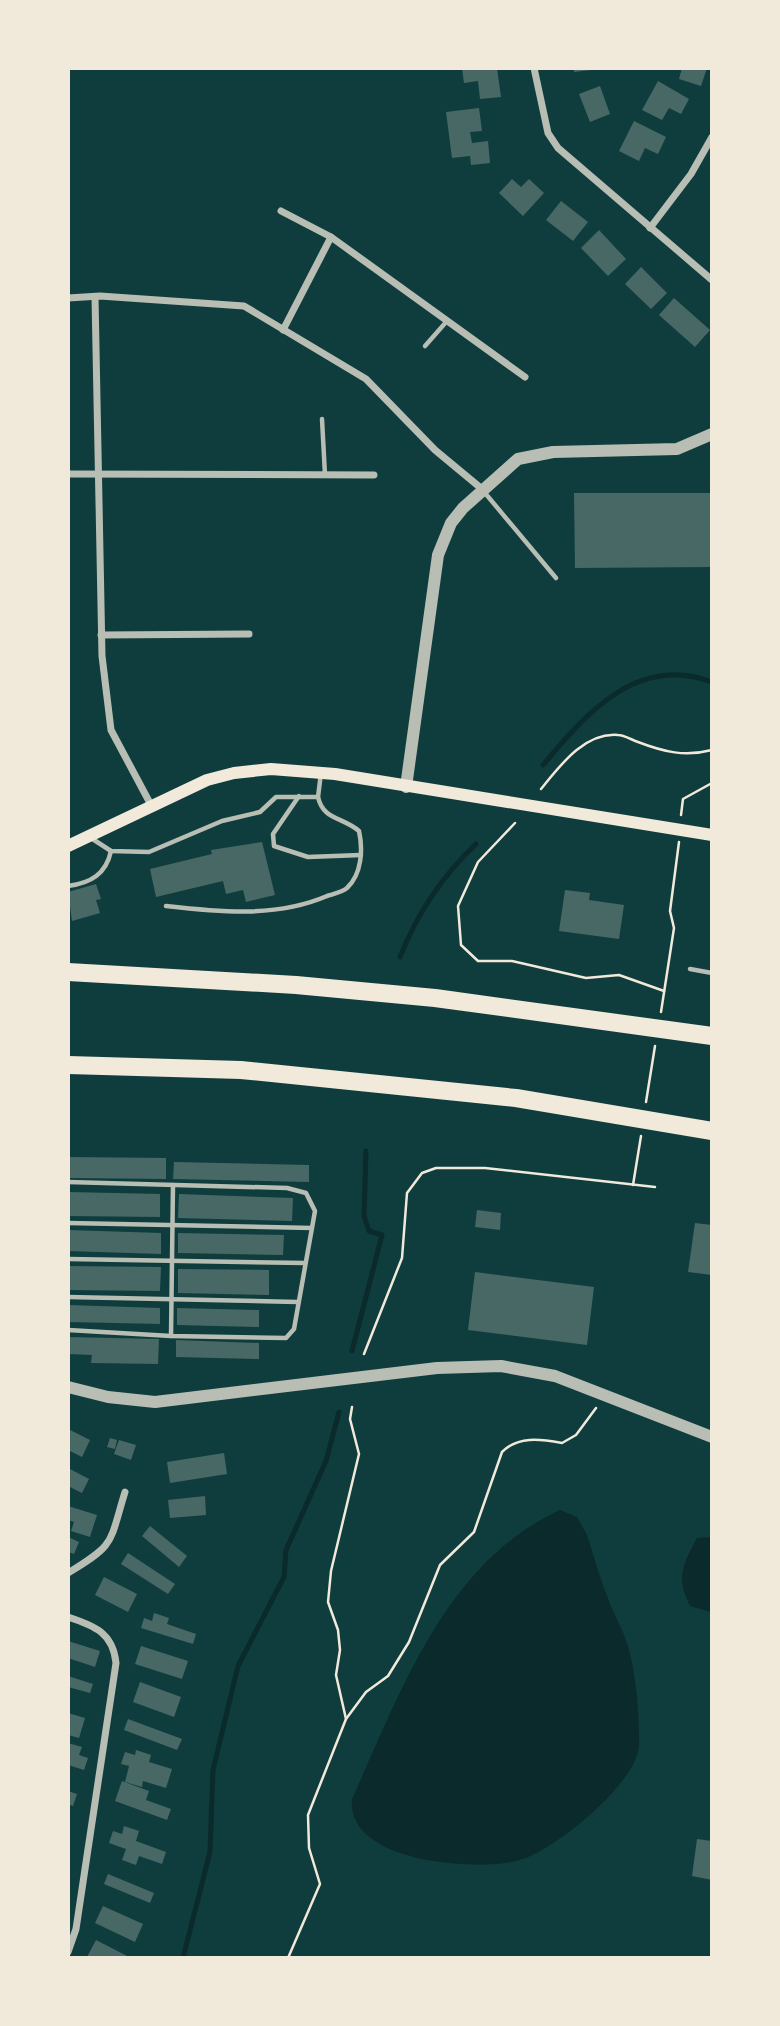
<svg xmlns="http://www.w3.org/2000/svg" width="780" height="2026" viewBox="0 0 780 2026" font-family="'Archivo Narrow',sans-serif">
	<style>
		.water { fill: #0a2a2b }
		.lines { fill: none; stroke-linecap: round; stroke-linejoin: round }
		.stream { stroke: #0a2a2b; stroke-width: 5 }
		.building { fill: #486865 }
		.path { stroke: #f1e9da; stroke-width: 2.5 }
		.service { stroke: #b8beb3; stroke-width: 4.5 }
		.minor { stroke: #b8beb3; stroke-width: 7 }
		.tertiary { stroke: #b8beb3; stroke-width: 12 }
		.secondary { stroke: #f1e9da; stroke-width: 12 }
		.motorway { stroke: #f1e9da; stroke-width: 18 }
	</style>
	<rect width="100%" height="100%" fill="#0f3d3e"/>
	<g class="water">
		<path d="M560,1510L577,1517L587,1535C594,1557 600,1579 609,1601C615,1617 625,1633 629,1650C636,1675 640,1719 639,1745C638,1783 551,1854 516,1861C472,1871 346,1862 352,1799C401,1692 445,1563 560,1510Z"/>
		<path d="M712,1537V1612H711L690,1606C676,1577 682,1566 697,1538Z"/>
	</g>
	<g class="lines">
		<g class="stream">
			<path d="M543,765C586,713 638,654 712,682"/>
			<path d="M400,957C417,914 443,875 476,844"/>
			<path d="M352,1351L382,1235L369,1231L364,1216L366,1151"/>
			<path d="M183,1958L210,1852L213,1770L238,1666L284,1577L286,1550L326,1461L339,1412"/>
		</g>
	</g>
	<g class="building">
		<path d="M462,68H497L501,97L480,99L478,81L464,83Z"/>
		<path d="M574,68H590L591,70L574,72Z"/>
		<path d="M682,68H707L701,86L679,79Z"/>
		<path d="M658,81L689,99L681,114L669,108L662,120L642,110Z"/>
		<path d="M600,86L610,114L590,122L579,94Z"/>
		<path d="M479,108L482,131L470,132L472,143L488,141L490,163L471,165L470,156L452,158L446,112Z"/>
		<path d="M634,121L666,137L658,154L645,148L639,161L619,151Z"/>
		<path d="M512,179L521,187L529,179L544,193L523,216L499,193Z"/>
		<path d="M561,201L588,222L573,241L546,220Z"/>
		<path d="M599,230L626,259L608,276L581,248Z"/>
		<path d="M641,267L667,293L651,309L625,284Z"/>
		<path d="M674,298L710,330L695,347L659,315Z"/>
		<path d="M574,493H711V567L575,568Z"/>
		<path d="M262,842L275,895L246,902L243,890L226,894L223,881L156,897L150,869L212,854L211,850Z"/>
		<path d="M96,884L101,899L96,900L100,913L72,921L68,892Z"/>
		<path d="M565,890L590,893L589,900L624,905L619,939L559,931Z"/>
		<path d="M68,1157L166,1158V1179L68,1178Z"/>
		<path d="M174,1162L309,1165V1182L173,1179Z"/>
		<path d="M68,1192L160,1194V1217L68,1216Z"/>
		<path d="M179,1194L293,1198L292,1221L178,1218Z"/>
		<path d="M477,1210L501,1213L500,1230L475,1227Z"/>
		<path d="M695,1223L712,1225V1275L688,1272Z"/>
		<path d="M68,1230L161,1233V1254L68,1251Z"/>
		<path d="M178,1233L284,1235L283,1255L178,1253Z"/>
		<path d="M68,1266L161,1267L160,1291L68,1290Z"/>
		<path d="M178,1269L269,1270V1295L178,1293Z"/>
		<path d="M475,1272L594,1287L587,1345L468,1330Z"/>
		<path d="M68,1305L160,1308V1324L68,1322Z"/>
		<path d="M177,1308L259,1310V1327L177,1325Z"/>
		<path d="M68,1337L159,1339L158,1364L91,1363L92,1355L68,1354Z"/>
		<path d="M176,1340L259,1343V1359L176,1357Z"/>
		<path d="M68,1429L90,1440L82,1457L68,1450Z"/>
		<path d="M110,1438L117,1440L115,1449L107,1447Z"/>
		<path d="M119,1440L136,1445L131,1460L114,1454Z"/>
		<path d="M224,1453L227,1474L170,1483L167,1462Z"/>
		<path d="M68,1468L89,1479L82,1493L68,1486Z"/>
		<path d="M205,1496L206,1515L170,1518L168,1500Z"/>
		<path d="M68,1506L97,1515L90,1537L71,1531L74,1522L68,1520Z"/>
		<path d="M150,1526L187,1556L179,1567L142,1536Z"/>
		<path d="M68,1537L79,1542L74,1554L68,1552Z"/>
		<path d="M128,1553L175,1584L168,1594L121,1564Z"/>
		<path d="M104,1577L137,1594L128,1612L95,1595Z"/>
		<path d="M154,1613L169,1618L167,1624L196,1634L193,1644L141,1628L144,1618L152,1621Z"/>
		<path d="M68,1641L100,1651L95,1667L68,1658Z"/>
		<path d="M141,1646L188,1661L182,1679L135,1664Z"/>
		<path d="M68,1676L93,1684L90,1693L68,1687Z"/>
		<path d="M140,1682L181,1697L174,1717L133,1702Z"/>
		<path d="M68,1713L85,1718L79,1738L68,1735Z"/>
		<path d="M128,1719L182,1739L177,1750L124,1730Z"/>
		<path d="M68,1743L82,1747L79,1755L88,1758L84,1770L68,1765Z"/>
		<path d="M136,1750L151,1755L149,1762L172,1769L166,1788L143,1781L142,1787L125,1782L129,1766L121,1764L125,1752L135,1755Z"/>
		<path d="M122,1781L149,1791L146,1800L171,1809L167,1820L115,1801Z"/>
		<path d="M68,1791L77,1794L73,1806L68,1804Z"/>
		<path d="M124,1826L139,1831L136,1841L166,1852L162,1864L139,1856L136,1865L122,1860L126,1849L109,1843L113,1831L122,1834Z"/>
		<path d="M697,1839L712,1841V1880L692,1876Z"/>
		<path d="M108,1874L154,1893L150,1903L104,1884Z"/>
		<path d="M103,1906L143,1924L135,1942L95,1923Z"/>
		<path d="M96,1940L131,1958L87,1957Z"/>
	</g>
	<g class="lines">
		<g class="path">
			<path d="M541,789C559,767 584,732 618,735C624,735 632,740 638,742C664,752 685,757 712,750"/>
			<path d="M681,815L683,799L712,783"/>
			<path d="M515,823L478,862L458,906L461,945L478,961H512L586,978L619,975L664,991"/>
			<path d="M661,1012L674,928L670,911L679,842"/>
			<path d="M646,1102L655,1046"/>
			<path d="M633,1185L641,1136"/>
			<path d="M364,1354L402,1258L407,1193L422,1173L436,1168H485L655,1187"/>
			<path d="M346,1719L366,1692L388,1676L409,1642L440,1565L474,1532L502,1452C518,1436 540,1439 562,1443L576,1435L596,1408"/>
			<path d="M288,1958L320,1884L309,1848L308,1815L346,1719L336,1675L340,1650L338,1630L328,1602L331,1571L359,1454L350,1419L352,1407"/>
		</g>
		<g class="service">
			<path d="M425,346L447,321"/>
			<path d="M322,419L325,475"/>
			<path d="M485,493L556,578"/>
			<path d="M299,796L273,834L274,846L308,857L361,855"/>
			<path d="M91,838L111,851L149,852L222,821L260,812L276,797H318L321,773"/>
			<path d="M68,886C91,883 106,874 111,851"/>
			<path d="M166,906C219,912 276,918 327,896C333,894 343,892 347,888C362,874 363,849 359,831C343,817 323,820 318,797"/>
			<path d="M690,969L712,973"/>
			<path d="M68,1182L287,1188L306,1193L315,1211L294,1329L286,1338L171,1336L68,1330"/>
			<path d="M68,1223L312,1228"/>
			<path d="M68,1259L305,1263"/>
			<path d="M68,1297L298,1302"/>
			<path d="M171,1336L173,1185"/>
		</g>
		<g class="minor">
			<path d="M534,68L548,133L558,148L712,280"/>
			<path d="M281,211L331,237L525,377"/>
			<path d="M650,228L691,174L712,137"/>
			<path d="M95,297L102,656L111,730L151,805"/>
			<path d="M68,298L100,296L244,306L366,379L435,450L482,489"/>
			<path d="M283,330L331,237"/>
			<path d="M68,474L374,475"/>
			<path d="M101,635L249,634"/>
			<path d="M68,1573C116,1544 109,1544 125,1492"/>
			<path d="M68,1617C95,1626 113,1633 116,1663L76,1929L68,1952"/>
		</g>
		<g class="tertiary">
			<path d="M406,787L438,555L451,523L463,508L518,459L553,452L677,449L712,434"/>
			<path d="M68,1387L108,1397L155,1402L437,1368L501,1366L555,1376L712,1437"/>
		</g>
		<path class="secondary" d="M68,846L207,780L234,773L271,769L335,774L712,835"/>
		<g class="motorway">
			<path d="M68,972L296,985L435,998L712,1036"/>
			<path d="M68,1065L241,1070L516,1098L712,1131"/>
		</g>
	</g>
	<rect width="780" height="2026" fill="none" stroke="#f1e9da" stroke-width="140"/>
</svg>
